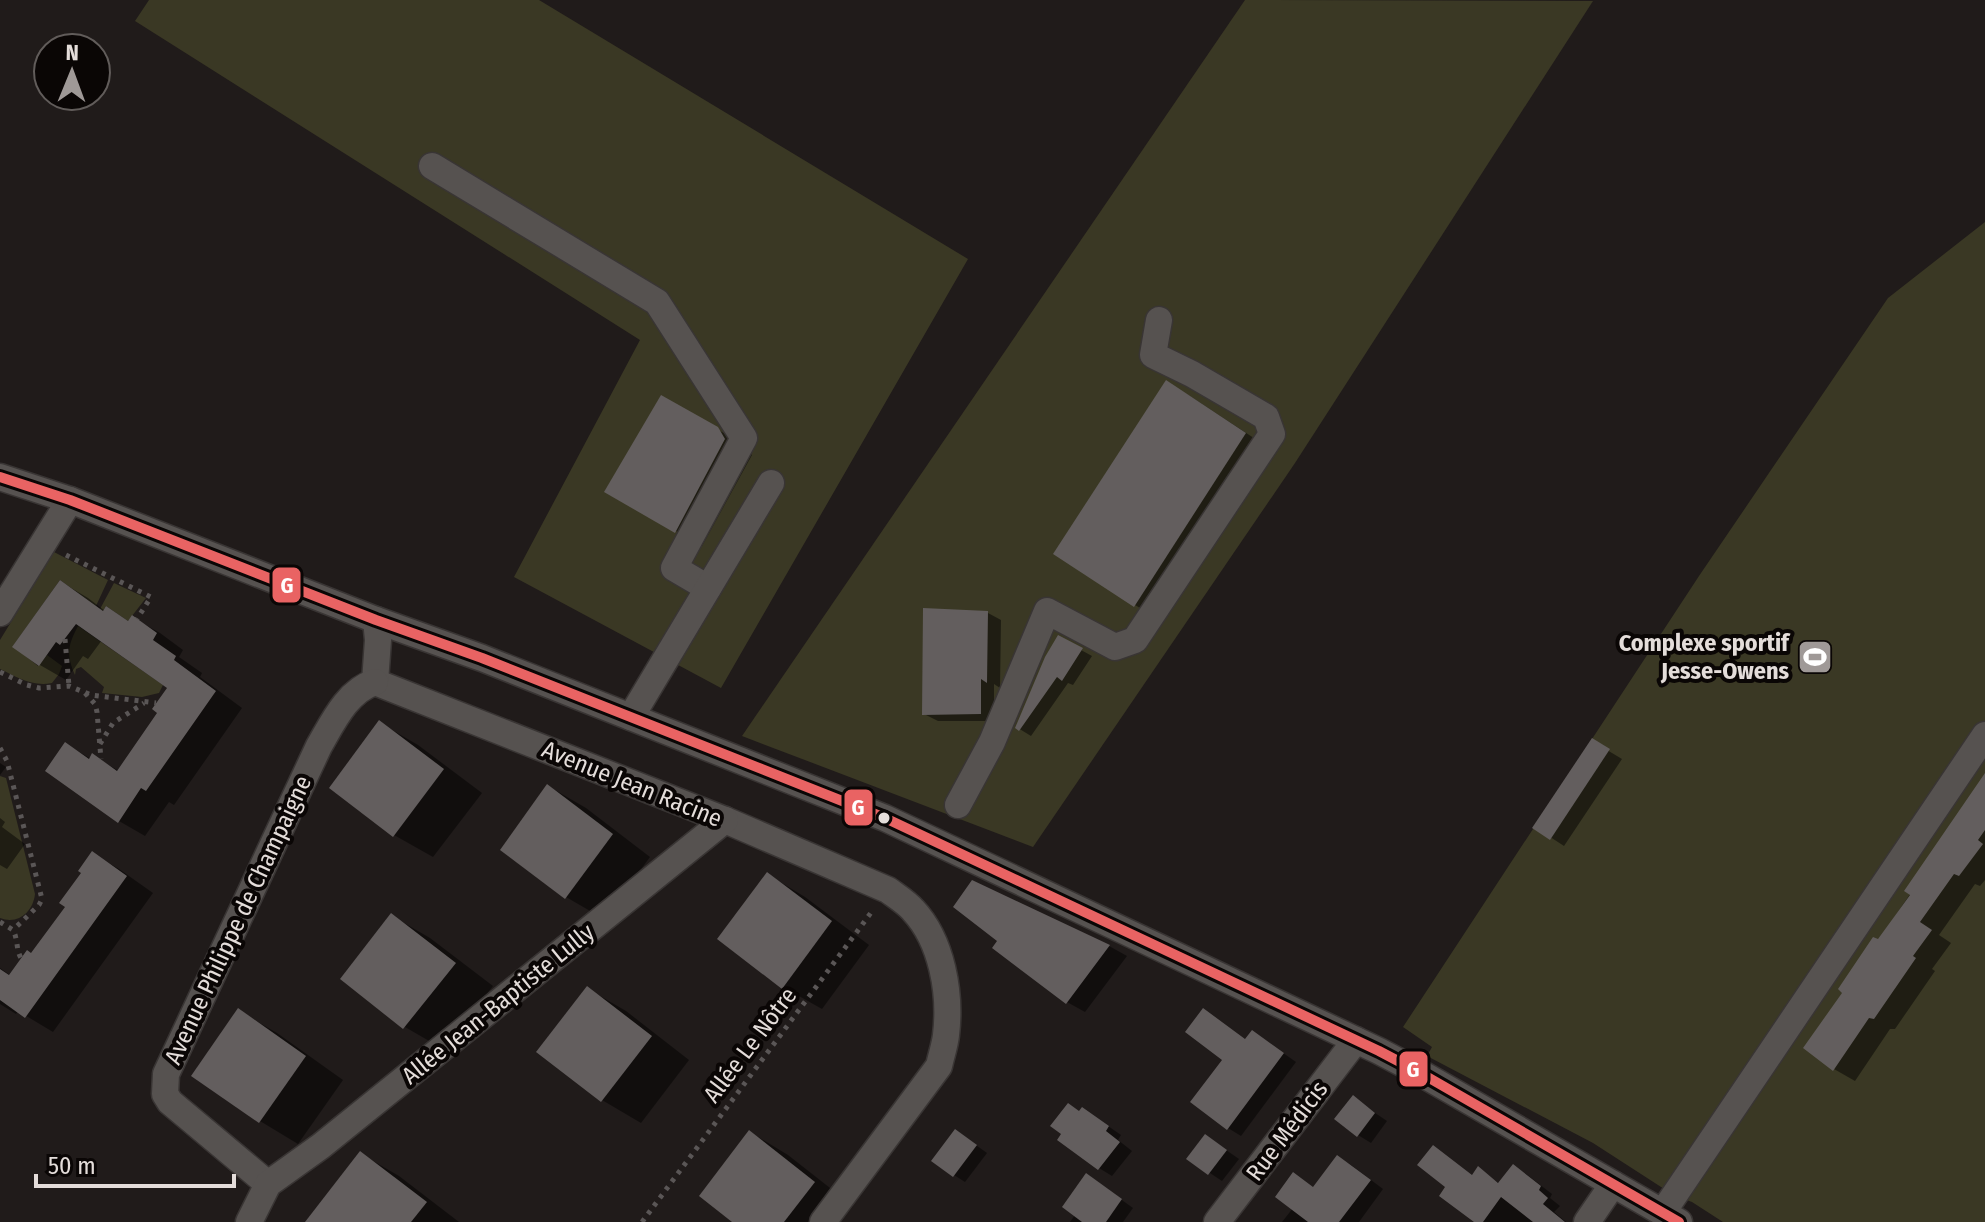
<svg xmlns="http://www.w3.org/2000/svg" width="1985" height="1222" viewBox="0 0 1985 1222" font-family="'Fira Sans Condensed',sans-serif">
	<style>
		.green { fill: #3a3824 }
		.shadow { fill: #0007 }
		.building { fill: #635e5e }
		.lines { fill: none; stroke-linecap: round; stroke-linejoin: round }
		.minor-casing { stroke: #393534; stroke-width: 29 }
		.path { stroke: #5a5656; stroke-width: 5; stroke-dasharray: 4 6; stroke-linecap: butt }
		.minor { stroke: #565250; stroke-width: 26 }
		.bus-1-casing { stroke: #0a0605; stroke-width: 16 }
		.bus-1 { stroke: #e96363; stroke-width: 10 }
		.bus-dot { fill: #e4ddda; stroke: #0a0605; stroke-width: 3 }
		.labels { text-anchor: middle; stroke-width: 8; stroke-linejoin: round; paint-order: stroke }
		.poi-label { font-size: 24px; font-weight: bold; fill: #e4ddda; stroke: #0a0605; text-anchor: end }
		.street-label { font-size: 24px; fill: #e4ddda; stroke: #0a0605 }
		.line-badge { stroke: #0a0605; stroke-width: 3 }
		.badge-label { font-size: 22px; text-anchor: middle; font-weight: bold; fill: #fff }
	</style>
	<rect width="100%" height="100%" fill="#201b1a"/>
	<g class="green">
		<path d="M149,0H539L968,259L721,688L514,577L640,340L135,21Z"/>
		<path d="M1245,0L1593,1L1295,463L1033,847L742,736Z"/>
		<path d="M1985,222V1222H1723L1692,1202L1675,1196L1593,1143L1427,1056L1432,1047L1403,1027L1699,576L1888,298Z"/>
		<path d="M54,552L108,580L96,606L60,580L13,646L38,666L47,655L62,666L59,674L52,683C32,687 17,677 0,669V640Z"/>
		<path d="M114,583L146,598L128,621L106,606L103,611L100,609Z"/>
		<path d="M78,626L163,685L159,693L142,697L102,693L104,687L81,667L76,669L75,675C66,654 68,645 78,626Z"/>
		<path d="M0,776L6,778L35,894C33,912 18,925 0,918Z"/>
	</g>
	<g class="shadow">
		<path d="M1166,382L1193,398L1272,450L1161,620L1135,605Z"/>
		<path d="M662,398L745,445L752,455L702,546L607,491Z"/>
		<path d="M61,582L88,598L105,611L129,622L133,618L160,633L183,650L179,657L202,673L200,677L242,708L174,805L169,802L145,836L119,821L66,744L91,759L93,756L119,771L160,713L170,688L102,640L88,659L83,656L66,680L40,665Z"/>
		<path d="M988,613L1001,620L1000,688L994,684V721H938L924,714Z"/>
		<path d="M1059,638L1092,656L1073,685L1068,683L1031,736L1018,728Z"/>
		<path d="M380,723L418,745L482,793L433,857L394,835Z"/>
		<path d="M1592,741L1622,759L1564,846L1535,827Z"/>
		<path d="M0,763L6,767L0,775Z"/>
		<path d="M1985,784V880L1980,886L1975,884L1939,935L1951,943L1932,969L1935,971L1895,1029H1890L1855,1081L1834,1069L1806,1047Z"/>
		<path d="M548,786L586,808L650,857L604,919L566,897Z"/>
		<path d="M0,818L5,822L2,827L25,844L7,869L0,865Z"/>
		<path d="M93,854L119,869L153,893L53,1032L18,1011L16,1014L0,1004V968L11,976L32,956L68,907Z"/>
		<path d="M767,874L805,897L869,945L822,1009L783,987L719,939Z"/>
		<path d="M973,883L1109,946L1127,956L1085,1012L1067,1002L1000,941Z"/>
		<path d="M392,916L430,938L493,986L443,1049L405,1027Z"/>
		<path d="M588,989L626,1011L689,1060L641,1123L602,1100L539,1052Z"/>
		<path d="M239,1011L277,1033L343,1080L298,1144L260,1121L194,1076Z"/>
		<path d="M1253,1032L1296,1062L1241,1136L1228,1128L1247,1040Z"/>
		<path d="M1353,1098L1387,1121L1371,1143L1358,1135Z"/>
		<path d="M1080,1112L1095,1117L1121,1135L1118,1140L1132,1151L1112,1176L1099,1168Z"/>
		<path d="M750,1132L788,1155L853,1206L840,1222H735Z"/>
		<path d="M1206,1136L1239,1159L1222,1181L1189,1159Z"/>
		<path d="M966,1138L987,1153L965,1182L954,1175Z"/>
		<path d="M1434,1148L1473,1176L1478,1169L1500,1184L1514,1167L1526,1174L1552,1194L1550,1198L1560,1206L1554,1212L1566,1222H1478L1448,1187Z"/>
		<path d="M361,1154L399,1176L459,1222H323Z"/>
		<path d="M1338,1157L1351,1165L1383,1189L1359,1222H1282L1293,1208L1314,1188Z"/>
		<path d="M1098,1183L1133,1208L1123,1222H1070Z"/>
	</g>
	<g class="building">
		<path d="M1166,380L1246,433L1134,607L1053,554Z"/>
		<path d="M661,395L718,427L725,439L675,533L604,492Z"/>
		<path d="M60,580L103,611L106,606L128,621L132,615L157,633L153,640L176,656L174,660L216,691L146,791L141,788L118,823L45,771L65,742L89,759L92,753L117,771L157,713L152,709L167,688L76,624L60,645L56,642L39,666L12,647Z"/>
		<path d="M923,608L988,611L987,683L981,679V714L922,715Z"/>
		<path d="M1058,635L1083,648L1062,681L1057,677L1019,731L1015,728L1045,657Z"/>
		<path d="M379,720L444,769L393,837L329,788Z"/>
		<path d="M1592,738L1610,749L1550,840L1532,828Z"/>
		<path d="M1985,773V830L1978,840L1983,844L1959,876L1954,874L1920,922L1932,930L1913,956L1916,958L1874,1019L1869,1018L1833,1071L1803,1048L1842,993L1838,989L1873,937L1878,939L1910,895L1904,891Z"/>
		<path d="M547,784L613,834L565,899L500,850Z"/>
		<path d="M92,851L127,876L25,1018L0,1000V969L9,975L27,950L31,953L65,907L59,903L81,873L78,871Z"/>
		<path d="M767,872L832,921L782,989L717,939Z"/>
		<path d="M972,880L1110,945L1066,1004L992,948L997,941L953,907Z"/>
		<path d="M391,913L456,963L403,1029L340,979Z"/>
		<path d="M587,986L652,1036L601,1102L536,1052Z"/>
		<path d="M238,1008L306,1056L259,1123L191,1076Z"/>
		<path d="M1203,1008L1245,1039L1252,1030L1284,1053L1227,1130L1190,1102L1222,1060L1185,1032Z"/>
		<path d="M1353,1095L1375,1113L1357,1137L1334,1119Z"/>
		<path d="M1068,1103L1079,1111L1082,1107L1109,1126L1106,1131L1120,1142L1098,1170L1057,1140L1061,1134L1050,1126Z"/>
		<path d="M955,1129L977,1145L953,1177L931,1161Z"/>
		<path d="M749,1130L815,1182L784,1222H732L699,1196Z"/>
		<path d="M1205,1134L1227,1150L1208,1175L1186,1159Z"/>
		<path d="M1433,1145L1472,1175L1478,1166L1498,1183L1513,1164L1541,1186L1539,1190L1548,1198L1543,1204L1565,1222H1533L1501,1197L1483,1222H1474L1439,1196L1445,1187L1417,1165Z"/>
		<path d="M360,1151L427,1202L411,1222H305Z"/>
		<path d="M1337,1155L1371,1180L1339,1222H1308L1275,1197L1293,1172L1313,1187Z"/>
		<path d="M1086,1173L1122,1199L1106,1222H1082L1062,1207Z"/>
	</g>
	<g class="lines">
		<g class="minor-casing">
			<g id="minor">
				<path d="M432,166L657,302L744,438L674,568L708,588"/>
				<path d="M0,477L70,500L376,620L482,658L885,818L1379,1051L1417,1071L1679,1222"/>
				<path d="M0,613L70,500"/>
				<path d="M375,682L725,820L888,890C896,896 906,902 913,910C942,941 951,993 946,1035C945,1045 941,1056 939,1066L823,1222"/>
				<path d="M375,682L378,640L376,620"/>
				<path d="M631,717L771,483"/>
				<path d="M958,805L992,742L1047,611L1115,647L1135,640L1272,434L1266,417L1192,374L1153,355L1159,320"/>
				<path d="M268,1184L170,1102L165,1094L166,1074L319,746C333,722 347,691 375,682"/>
				<path d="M1663,1212L1985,735"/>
				<path d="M249,1222L268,1184L321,1146L725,820"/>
				<path d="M1217,1222L1356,1040"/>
				<path d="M1587,1222L1613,1184"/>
			</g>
		</g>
		<g class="path">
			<path d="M66,555L151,597L137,619"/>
			<path d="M65,639L69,686"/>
			<path d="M0,672L27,685L39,688L69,686L91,695L156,703"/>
			<path d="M85,693L95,704L97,712L101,759"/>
			<path d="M100,744L113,723L144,703"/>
			<path d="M0,748L7,761L42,899L39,905L13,930"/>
			<path d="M0,922L13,930C18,939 16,950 21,958"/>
			<path d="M642,1222L873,910"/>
		</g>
		<use href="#minor" class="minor"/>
		<g class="bus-1-casing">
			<path id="bus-1" d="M0,477L70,500L376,620L482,658L885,818L1379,1051L1417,1071L1679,1222"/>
		</g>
		<use href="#bus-1" class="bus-1"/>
	</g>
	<defs>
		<g id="stadium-square" transform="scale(1.8)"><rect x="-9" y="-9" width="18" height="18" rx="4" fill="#9f9997" stroke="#0a0605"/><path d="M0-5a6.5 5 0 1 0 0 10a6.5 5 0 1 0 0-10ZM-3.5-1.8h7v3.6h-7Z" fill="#fff"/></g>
	</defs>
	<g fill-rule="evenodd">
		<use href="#stadium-square" x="1815" y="657"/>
	</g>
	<circle class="bus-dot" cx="884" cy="818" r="7"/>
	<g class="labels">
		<g class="poi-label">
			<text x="1789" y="651">Complexe sportif<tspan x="1789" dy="28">Jesse-Owens</tspan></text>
		</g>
		<g class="street-label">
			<text transform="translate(632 784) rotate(22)" y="8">Avenue Jean Racine</text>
			<text transform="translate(238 920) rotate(-65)" y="8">Avenue Philippe de Champaigne</text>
			<text transform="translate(498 1004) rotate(-39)" y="8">Allée Jean-Baptiste Lully</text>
			<text transform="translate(750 1045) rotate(-53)" y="8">Allée Le Nôtre</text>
			<text transform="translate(1287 1131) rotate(-53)" y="8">Rue Médicis</text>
		</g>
	</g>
	<g class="line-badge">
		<rect x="271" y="566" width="31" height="38" rx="8" fill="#e96363"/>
		<rect x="843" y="788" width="31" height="39" rx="8" fill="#e96363"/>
		<rect x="1398" y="1050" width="31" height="38" rx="8" fill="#e96363"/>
	</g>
	<g class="badge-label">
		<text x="287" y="593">G</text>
		<text x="858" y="815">G</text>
		<text x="1413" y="1077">G</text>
	</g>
	<g transform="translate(72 72) rotate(1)"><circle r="38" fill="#0a0605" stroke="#615c5a" stroke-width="2"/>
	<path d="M0-6L14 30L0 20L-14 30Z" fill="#9f9997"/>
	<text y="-12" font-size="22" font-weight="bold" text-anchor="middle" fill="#e4ddda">N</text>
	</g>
	<path d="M36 1174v12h198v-12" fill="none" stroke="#e4ddda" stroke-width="4"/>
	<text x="48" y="1174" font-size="24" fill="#e4ddda" stroke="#0a0605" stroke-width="6" paint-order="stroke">50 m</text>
</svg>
